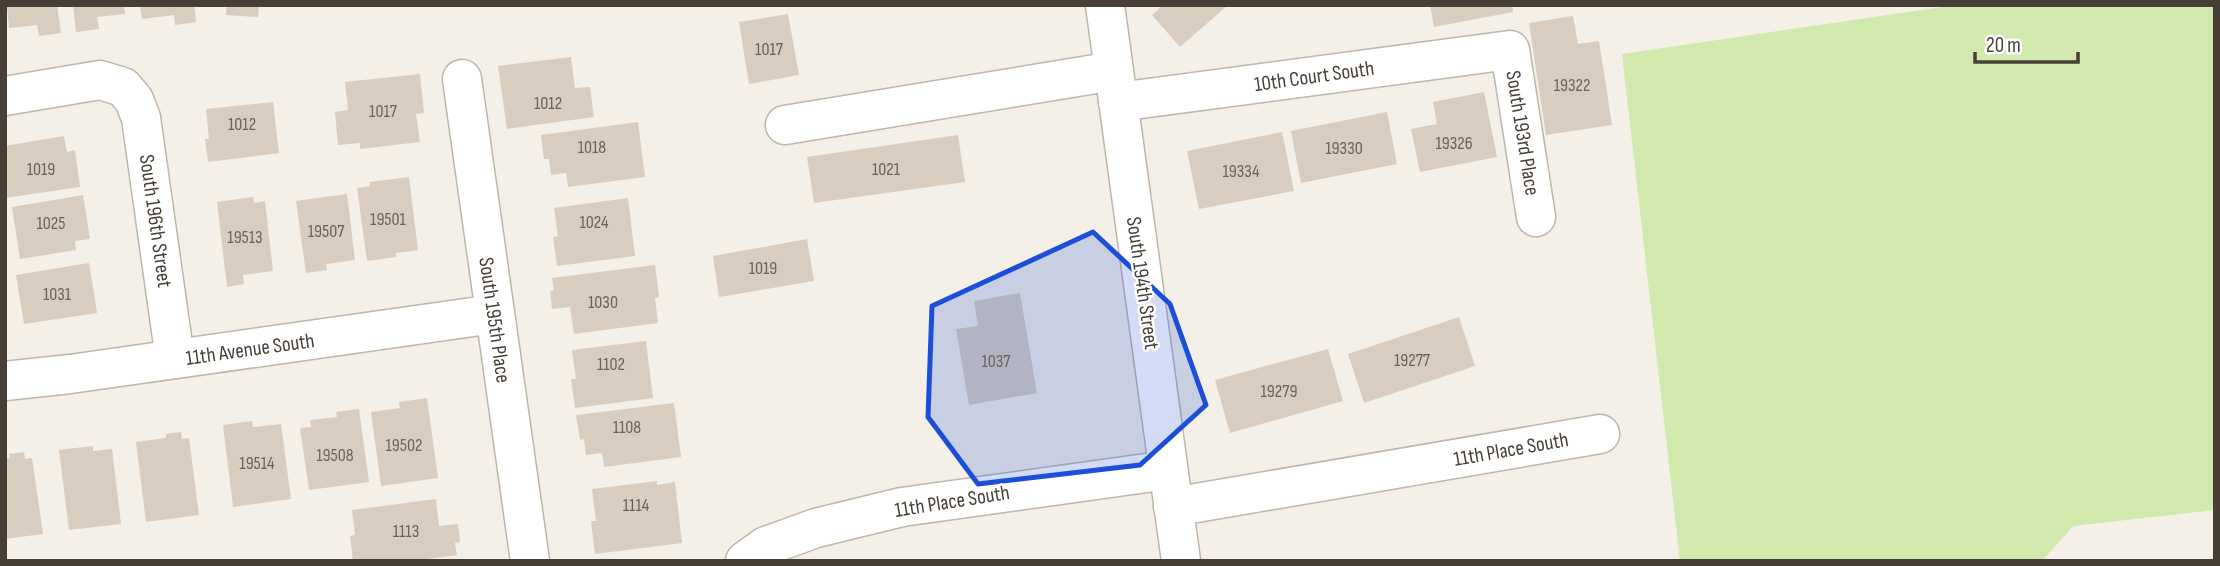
<svg xmlns="http://www.w3.org/2000/svg" width="2220" height="566" viewBox="0 0 2220 566" font-family="'Sofia Sans Condensed',sans-serif">
	<style>
		.green { fill: #d2e9ae }
		.building { fill: #d9cdbf }
		.lines { fill: none; stroke-linecap: round; stroke-linejoin: round }
		.minor-casing { stroke: #bfb6a9; stroke-width: 41 }
		.minor { stroke: #fff; stroke-width: 38 }
		.marked { fill: #1d4ed8; fill-opacity: 0.2; stroke: #1d4ed8; stroke-width: 5; stroke-linejoin: round }
		.labels { text-anchor: middle; stroke-width: 5; stroke-linejoin: round; paint-order: stroke }
		.number-label { font-size: 18px; fill: #6c6258 }
		.street-label { font-size: 21px; fill: #473f36; stroke: #fff }
	</style>
	<rect width="100%" height="100%" fill="#f4efe7"/>
	<path class="green" d="M1956,5H2215V510L2073,526L2042,561H1680L1622,54Z"/>
	<g class="building">
		<path d="M7,5H57L61,33L39,36L37,25L9,28Z"/>
		<path d="M73,5H124L125,14L97,17L99,29L76,32Z"/>
		<path d="M140,5H194L196,22L175,25L174,15L142,19Z"/>
		<path d="M227,5H259L258,17L226,15Z"/>
		<path d="M1163,5H1228L1180,47L1152,15Z"/>
		<path d="M1430,5H1512L1513,12L1434,27Z"/>
		<path d="M788,14L799,75L749,84L739,22Z"/>
		<path d="M1573,16L1578,44L1599,41L1612,125L1546,135L1529,23Z"/>
		<path d="M571,57L575,88L590,87L594,117L507,129L498,66Z"/>
		<path d="M420,74L424,113L416,114L420,142L360,149V143L338,145L335,112L348,110L345,82Z"/>
		<path d="M1484,92L1497,157L1420,172L1411,129L1437,124L1433,102Z"/>
		<path d="M273,102L279,153L208,162L205,139H209L206,109Z"/>
		<path d="M1387,112L1397,164L1301,183L1291,131Z"/>
		<path d="M638,122L645,177L568,187L566,173L551,175L549,159H544L541,135Z"/>
		<path d="M1282,132L1294,191L1199,209L1187,151Z"/>
		<path d="M958,135L965,182L814,203L807,157Z"/>
		<path d="M64,136L67,152L75,150L80,187L5,198V146Z"/>
		<path d="M409,177L418,250L396,253V257L367,261L357,188L370,186V182Z"/>
		<path d="M347,194L355,260L326,264L327,270L306,273L296,201Z"/>
		<path d="M83,195L90,239L75,241L76,250L20,259L12,207Z"/>
		<path d="M253,197L254,203L265,201L273,271L243,275L244,284L227,287L217,202Z"/>
		<path d="M628,198L635,256L557,266L553,237L558,236L554,208Z"/>
		<path d="M807,239L814,281L719,297L713,256Z"/>
		<path d="M89,263L97,313L24,324L16,275Z"/>
		<path d="M655,265L659,297L655,298L658,323L574,334L570,307L552,309L550,291L554,290L552,278Z"/>
		<path d="M1020,293L1037,393L969,405L956,329L978,326L974,301Z"/>
		<path d="M1459,317L1475,366L1364,403L1348,354Z"/>
		<path d="M646,341L653,398L575,408L571,379H576L572,350Z"/>
		<path d="M1328,349L1343,401L1230,433L1215,380Z"/>
		<path d="M427,398L438,478L381,486L371,412L400,408L399,402Z"/>
		<path d="M674,403L681,457L604,467L602,453L586,455L584,439L580,440L576,415Z"/>
		<path d="M359,409L369,482L309,490L300,428L311,427L310,420L337,417L336,412Z"/>
		<path d="M252,421L253,427L281,424L291,499L233,507L223,425Z"/>
		<path d="M181,432L182,439L189,438L199,515L146,522L136,442L166,438V434Z"/>
		<path d="M93,446V451L112,449L121,524L69,530L59,450Z"/>
		<path d="M24,452L25,459L32,458L43,534L5,539V458H10L9,454Z"/>
		<path d="M657,481V485L675,482L682,543L595,554L591,521H596L592,489Z"/>
		<path d="M436,499L439,526L458,524L460,542L455,543L457,555L412,561H353L350,536L355,535L352,510Z"/>
	</g>
	<g class="lines">
		<g class="minor-casing">
			<g id="minor">
				<path d="M1105,5L1181,561"/>
				<path d="M462,79L530,561"/>
				<path d="M5,96L100,80L123,87L134,100L141,118L175,359"/>
				<path d="M1118,102L1510,50L1536,217"/>
				<path d="M785,125L1114,71"/>
				<path d="M5,381L70,374L494,314"/>
				<path d="M1173,507L1600,434"/>
				<path d="M745,561L766,546L816,528L902,507L1168,470"/>
			</g>
		</g>
		<use href="#minor" class="minor"/>
	</g>
	<path class="marked" d="M1093,232L1170,304L1206,405L1140,465L978,484L928,417L932,306Z"/>
	<g class="labels">
		<g class="number-label">
			<text x="769" y="55">1017</text>
			<text x="1572" y="91">19322</text>
			<text x="548" y="109">1012</text>
			<text x="383" y="117">1017</text>
			<text x="242" y="130">1012</text>
			<text x="1454" y="149">19326</text>
			<text x="592" y="153">1018</text>
			<text x="1344" y="154">19330</text>
			<text x="41" y="175">1019</text>
			<text x="886" y="175">1021</text>
			<text x="1241" y="177">19334</text>
			<text x="388" y="225">19501</text>
			<text x="594" y="228">1024</text>
			<text x="51" y="229">1025</text>
			<text x="326" y="237">19507</text>
			<text x="245" y="243">19513</text>
			<text x="763" y="274">1019</text>
			<text x="57" y="300">1031</text>
			<text x="603" y="308">1030</text>
			<text x="1412" y="366">19277</text>
			<text x="996" y="367">1037</text>
			<text x="611" y="370">1102</text>
			<text x="1279" y="397">19279</text>
			<text x="627" y="433">1108</text>
			<text x="404" y="451">19502</text>
			<text x="335" y="461">19508</text>
			<text x="257" y="469">19514</text>
			<text x="636" y="511">1114</text>
			<text x="406" y="537">1113</text>
		</g>
		<g class="street-label">
			<text transform="translate(1314 76) rotate(-8)" y="7">10th Court South</text>
			<text transform="translate(1523 133) rotate(81)" y="7">South 193rd Place</text>
			<text transform="translate(156 221) rotate(82)" y="7">South 196th Street</text>
			<text transform="translate(1143 283) rotate(82)" y="7">South 194th Street</text>
			<text transform="translate(495 320) rotate(82)" y="7">South 195th Place</text>
			<text transform="translate(250 349) rotate(-8)" y="7">11th Avenue South</text>
			<text transform="translate(1511 449) rotate(-10)" y="7">11th Place South</text>
			<text transform="translate(952 501) rotate(-9)" y="7">11th Place South</text>
		</g>
	</g>
	<rect width="2220" height="566" fill="none" stroke="#473f36" stroke-width="14"/>
	<path d="M1975 52v10h103v-10" fill="none" stroke="#473f36" stroke-width="3.5"/>
	<text x="1986" y="52" font-size="21" fill="#473f36" stroke="#ffffff" stroke-width="5" paint-order="stroke">20 m</text>
</svg>
